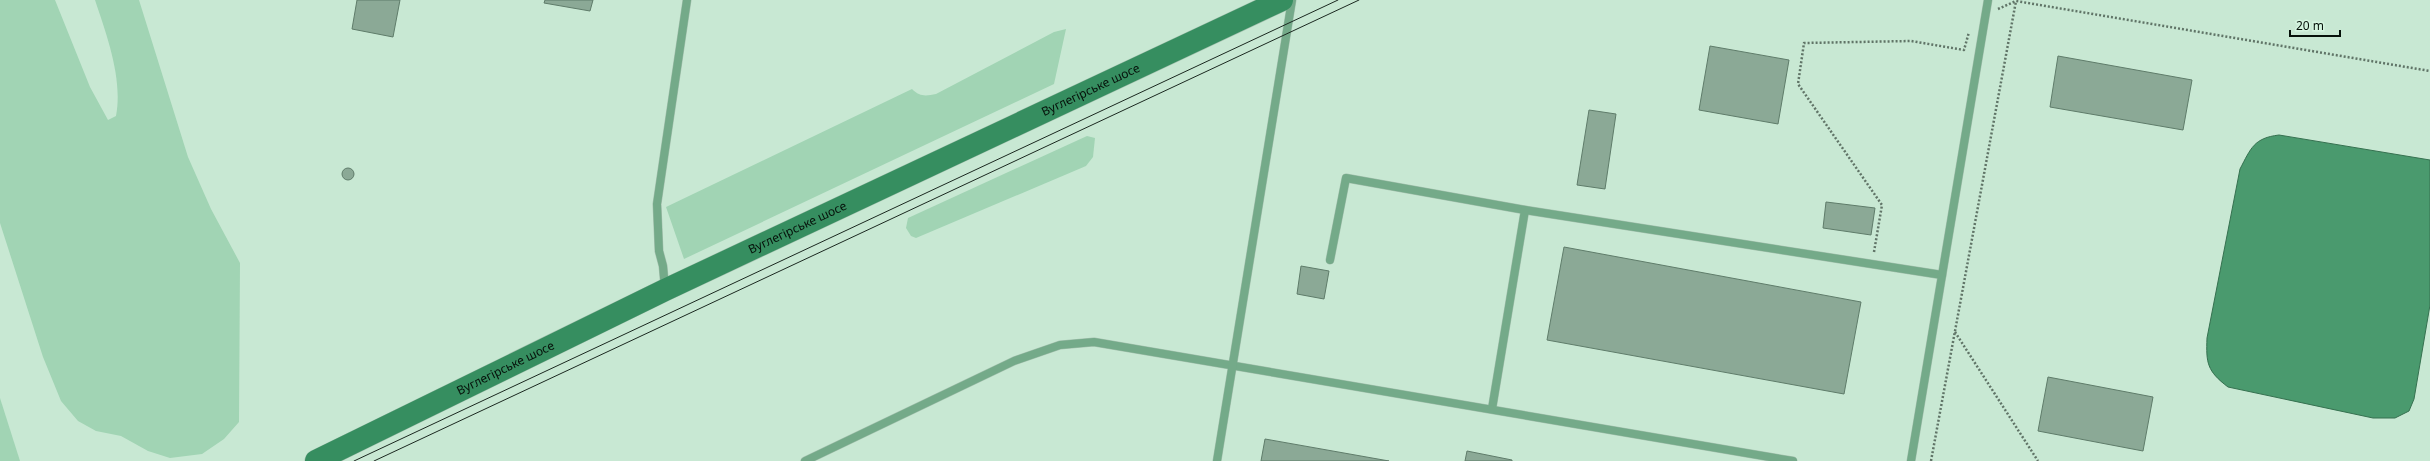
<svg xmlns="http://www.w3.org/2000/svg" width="2430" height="461" viewBox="0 0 2430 461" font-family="'Noto Sans',sans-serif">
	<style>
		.green { fill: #a1d4b4 }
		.water { fill: #4a9a6e; stroke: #367150 }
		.building { fill: #8ba996; stroke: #5f7c6a }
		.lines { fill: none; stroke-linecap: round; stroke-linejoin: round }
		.lane-casing { stroke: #a5c1af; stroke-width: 9 }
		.secondary-casing { stroke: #a5c1af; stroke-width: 23 }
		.path { stroke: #607467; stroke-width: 2.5; stroke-dasharray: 2 2; stroke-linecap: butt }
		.lane { stroke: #74aa89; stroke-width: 8 }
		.secondary { stroke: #368e60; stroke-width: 22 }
		.tram { stroke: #1b2820; stroke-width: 1 }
		.labels { text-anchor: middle; stroke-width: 3; stroke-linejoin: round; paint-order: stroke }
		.street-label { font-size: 12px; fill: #06110a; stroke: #d5f5e0 }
	</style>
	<rect width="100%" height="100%" fill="#c8e8d3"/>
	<g class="green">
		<path d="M0,0H55L90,87L108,120L116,116C123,79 107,36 95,0H139L188,157L211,209L240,263L239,422L224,439L202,454L170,458L148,451L121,436L96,431L78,421L61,401L43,357L0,223Z"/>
		<path d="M1066,29L1054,84L684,259L666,207L912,89C920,97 926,96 936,94L1054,32Z"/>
		<path d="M1087,136L1095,138L1093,157L1086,166L916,238L911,236L906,228L908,218Z"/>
		<path d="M0,398L20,461H0Z"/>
	</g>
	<path class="water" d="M2279,135L2430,160V305L2414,399L2409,411L2395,418H2373L2228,387C2207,371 2206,363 2207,338L2240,169C2251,148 2254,138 2279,135Z"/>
	<g class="building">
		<path d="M357,0H400L393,37L352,29Z"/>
		<path d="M545,0H593L590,11L544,3Z"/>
		<path d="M1710,46L1789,60L1778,124L1699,110Z"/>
		<path d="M2058,56L2192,80L2183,130L2050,107Z"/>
		<path d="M1589,110L1616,114L1605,189L1577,185Z"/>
		<circle cx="348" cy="174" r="6"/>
		<path d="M1826,202L1875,208L1871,235L1823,228Z"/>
		<path d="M1564,247L1861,302L1844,394L1547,340Z"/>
		<path d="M1301,266L1329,271L1324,299L1297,294Z"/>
		<path d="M2048,377L2153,397L2143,451L2038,431Z"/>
		<path d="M1265,439L1389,461H1261Z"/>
		<path d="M1467,451L1512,460V461H1465Z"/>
	</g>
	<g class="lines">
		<g class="lane-casing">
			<g id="lane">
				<path d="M1330,260L1346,178L1525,210L1942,275"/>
				<path d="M665,289L663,266L659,251L657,204L687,0"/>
				<path d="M1492,409L1525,210"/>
				<path d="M805,461L1014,361L1060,345L1094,342L1793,461"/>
				<path d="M1217,461L1292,0"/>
				<path d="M1911,461L1988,0"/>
			</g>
		</g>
		<g class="secondary-casing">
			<g id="secondary">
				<path id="s1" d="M316,461L665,290L1282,0"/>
			</g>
		</g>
		<g class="path">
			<path d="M1998,9L2016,1L2430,71"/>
			<path d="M1874,252L1882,205L1798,84L1804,43L1911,41L1964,50L1969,32"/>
			<path d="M1955,332L2038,461"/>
			<path d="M1931,461L2016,1"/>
		</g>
		<use href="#lane" class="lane"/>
		<use href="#secondary" class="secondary"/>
		<g class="tram">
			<path d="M354,461L1338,0"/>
			<path d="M374,461L1359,0"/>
		</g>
	</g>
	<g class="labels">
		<g class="street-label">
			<text dy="4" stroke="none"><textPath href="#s1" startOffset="859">Вуглегірське шосе</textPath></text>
			<text dy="4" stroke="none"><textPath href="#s1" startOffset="535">Вуглегірське шосе</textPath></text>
			<text dy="4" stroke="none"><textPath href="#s1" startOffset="211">Вуглегірське шосе</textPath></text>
		</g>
	</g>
	<path d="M2290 30v6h50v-6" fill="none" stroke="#06110a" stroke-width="2"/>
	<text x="2296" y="30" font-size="12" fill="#06110a" stroke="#d5f5e0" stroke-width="3" paint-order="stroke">20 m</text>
</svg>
